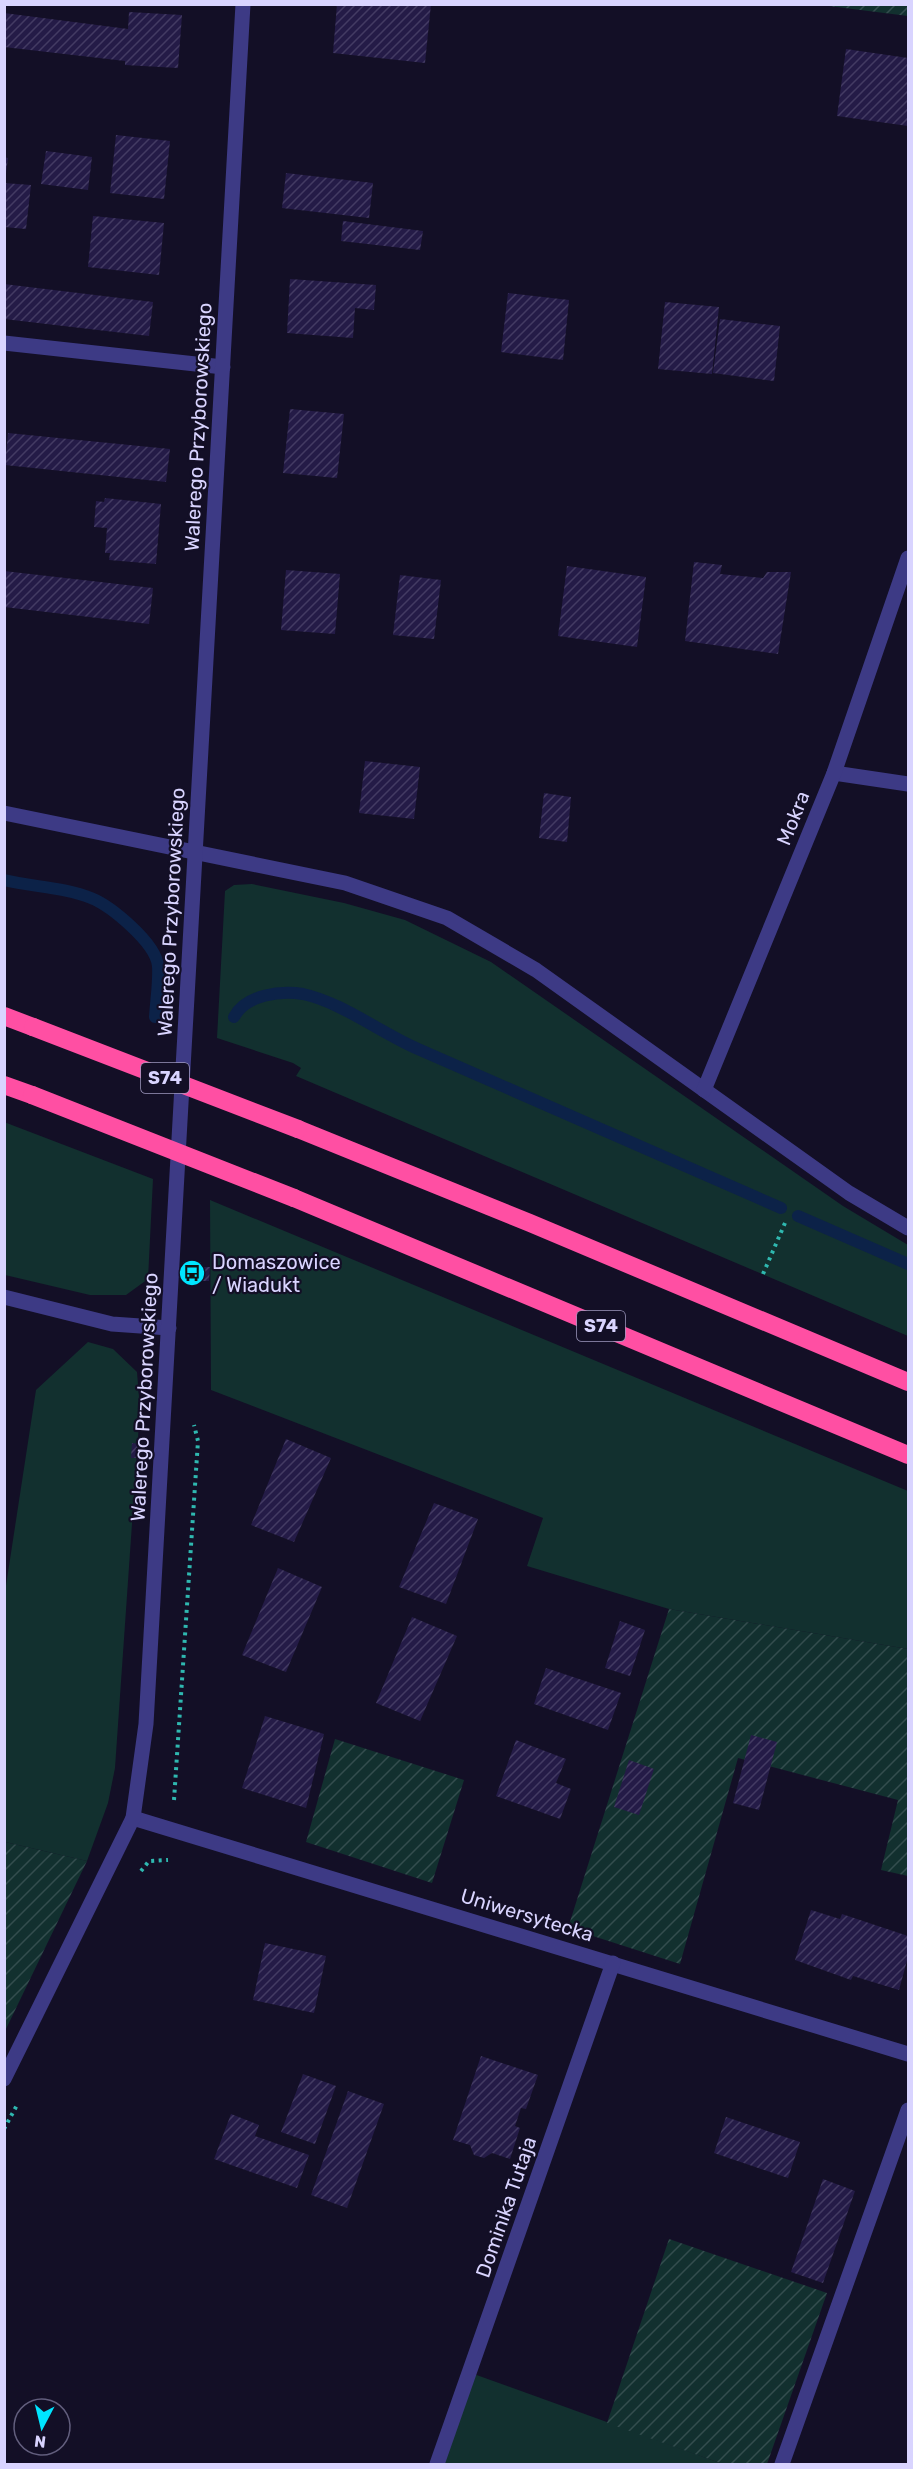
<svg xmlns="http://www.w3.org/2000/svg" width="913" height="2469" viewBox="0 0 913 2469" font-family="Rubik,sans-serif">
	<style>
		.grass { fill: #12302f }
		.garden { fill: url(#garden-furrows) }
		.lines { fill: none; stroke-linecap: round; stroke-linejoin: round }
		.stream { stroke: #0c2248; stroke-width: 12 }
		.building { fill: url(#building-hatch) }
		.path { stroke: #2fb8b0; stroke-width: 4; stroke-dasharray: 3 4.5; stroke-linecap: butt }
		.minor { stroke: #3d3a85; stroke-width: 15 }
		.highway { stroke: #ff4fa3; stroke-width: 18 }
		.highway-bridge { stroke: #ff4fa3; stroke-width: 18 }
		.labels { text-anchor: middle; stroke-width: 4.5; stroke-linejoin: round; paint-order: stroke }
		.shield { fill: #130f26; stroke: #9e99be; stroke-width: 1.5 }
		.shield-label { font-size: 18px; font-weight: bold; fill: #d9d4ff }
		.street-label { font-size: 20px; fill: #d9d4ff; stroke: #130f26 }
		.poi-label { font-size: 20px; fill: #d9d4ff; stroke: #130f26; text-anchor: start }
	</style>
	<defs>
		<pattern id="garden-furrows" width="10" height="10" patternUnits="userSpaceOnUse" patternTransform="scale(1.5)"><rect width="10" height="10" fill="#12302f"/><path d="M-1 1l2-2M0 10L10 0M9 11l2-2" fill="none" stroke="#344d4e"/></pattern>
		<pattern id="building-hatch" width="6" height="6" patternUnits="userSpaceOnUse" patternTransform="scale(1.5)"><rect width="6" height="6" fill="#241b47"/><path d="M-1 1l2-2M0 6l6-6M5 7l2-2" fill="none" stroke="#433b63"/></pattern>
	</defs>
	<rect width="100%" height="100%" fill="#130f26"/>
	<g class="grass">
		<path d="M252,884L344,903L405,920L491,962L843,1206L908,1245V1336L296,1076L301,1068L293,1063L217,1038L225,891L234,885Z"/>
		<path d="M4,1122L153,1179L148,1279L126,1295H90L5,1275Z"/>
		<path d="M210,1200L908,1491V1649L669,1609L527,1566L543,1518L211,1390Z"/>
		<path d="M88,1342L113,1349L137,1372L140,1409L115,1768L108,1803L87,1861L5,1842V1592L36,1390Z"/>
		<path d="M471,2373L723,2464H437Z"/>
	</g>
	<g class="garden">
		<path d="M821,5H908V16Z"/>
		<path d="M669,1609L908,1649V1876L881,1870L898,1800L738,1758L680,1964L568,1928Z"/>
		<path d="M335,1739L464,1780L432,1883L306,1842Z"/>
		<path d="M5,1842L87,1861L5,2031L4,1842Z"/>
		<path d="M669,2239L827,2293L767,2464H723L607,2423Z"/>
	</g>
	<g class="lines">
		<g class="stream">
			<path d="M4,880C32,887 65,887 91,898C111,906 156,943 158,966C159,982 156,1000 155,1017"/>
			<path d="M234,1017C246,995 280,990 303,994C341,1002 381,1033 418,1049C539,1102 660,1155 781,1208"/>
			<path d="M798,1216L908,1264"/>
		</g>
	</g>
	<g class="building">
		<path d="M337,4H431L425,63L333,53Z"/>
		<path d="M129,12L182,15L178,68L125,65V61L4,47V13L128,29Z"/>
		<path d="M846,49L908,58V126L837,116Z"/>
		<path d="M116,135L170,141L164,199L110,193Z"/>
		<path d="M46,151L92,157L88,190L41,184Z"/>
		<path d="M4,157L8,158L6,173H4Z"/>
		<path d="M286,173L373,183L369,218L282,208Z"/>
		<path d="M4,183L31,185L26,229L4,227Z"/>
		<path d="M93,216L164,223L159,275L88,267Z"/>
		<path d="M343,221L423,231L420,250L341,241Z"/>
		<path d="M290,279L376,285L374,310L355,308L353,338L287,333Z"/>
		<path d="M4,284L153,302L149,336L4,319Z"/>
		<path d="M508,293L569,300L563,360L501,352Z"/>
		<path d="M665,302L719,307L712,374L658,369Z"/>
		<path d="M720,319L780,326L774,381L713,373Z"/>
		<path d="M290,409L344,414L337,478L283,473Z"/>
		<path d="M8,433L170,449L166,482L5,465Z"/>
		<path d="M105,498L161,504L156,564L109,560L110,553H105L107,528L94,527L96,501L104,502Z"/>
		<path d="M694,562L722,565L720,574L763,578L767,572H791L778,654L685,641Z"/>
		<path d="M567,566L646,577L637,647L558,636Z"/>
		<path d="M286,570L340,574L335,634L281,630Z"/>
		<path d="M4,571L153,588L149,624L4,607Z"/>
		<path d="M400,575L441,580L434,639L393,635Z"/>
		<path d="M365,761L420,767L414,819L359,813Z"/>
		<path d="M544,793L571,797L567,842L539,838Z"/>
		<path d="M202,1267H210L209,1281H201Z"/>
		<path d="M286,1439L331,1458L294,1542L251,1525Z"/>
		<path d="M132,1443L140,1444L139,1458H131Z"/>
		<path d="M434,1503L478,1519L446,1604L399,1587Z"/>
		<path d="M278,1568L322,1587L286,1672L242,1655Z"/>
		<path d="M412,1617L457,1636L420,1721L376,1703Z"/>
		<path d="M620,1621L645,1630L630,1676L605,1668Z"/>
		<path d="M546,1668L621,1693L608,1730L534,1704Z"/>
		<path d="M265,1716L324,1734L306,1808L242,1788Z"/>
		<path d="M751,1735L777,1742L759,1810L733,1803Z"/>
		<path d="M516,1740L566,1759L556,1783L571,1789L560,1819L496,1796Z"/>
		<path d="M629,1760L654,1769L639,1815L614,1807Z"/>
		<path d="M811,1910L840,1919L842,1914L908,1936V1957L899,1990L853,1976L851,1980L795,1960Z"/>
		<path d="M265,1943L326,1956L314,2013L253,2000Z"/>
		<path d="M481,2056L538,2075L526,2109L521,2108L515,2126L520,2128L510,2159L492,2153L484,2158L474,2155L470,2145L453,2140Z"/>
		<path d="M303,2074L336,2086L315,2144L281,2132Z"/>
		<path d="M348,2091L384,2104L347,2208L311,2195Z"/>
		<path d="M231,2114L259,2125L255,2136L309,2155L297,2188L214,2159Z"/>
		<path d="M726,2117L800,2142L788,2178L714,2153Z"/>
		<path d="M823,2179L855,2191L823,2283L791,2272Z"/>
	</g>
	<g class="lines">
		<g class="path">
			<path d="M763,1274L785,1223"/>
			<path d="M174,1800L198,1441L194,1425"/>
			<path d="M141,1871L149,1861L168,1860"/>
			<path d="M4,2129L17,2105"/>
		</g>
		<g class="minor">
			<path d="M4,343L223,367"/>
			<path d="M834,773L908,784"/>
			<path d="M4,813L345,883L447,918L536,970L849,1193L908,1228"/>
			<path d="M704,1090L834,773L908,558"/>
			<path d="M4,1297L112,1324L169,1328"/>
			<path d="M133,1818L908,2054"/>
			<path d="M4,2079L133,1818L146,1724L243,4"/>
			<path d="M437,2464L613,1963"/>
			<path d="M782,2464L908,2110"/>
		</g>
		<g class="highway">
			<path d="M4,1016L33,1027"/>
			<path d="M4,1085L32,1095"/>
			<path d="M298,1129L530,1223L908,1382"/>
			<path d="M294,1198L908,1455"/>
		</g>
		<g class="highway-bridge">
			<path d="M33,1027L298,1129"/>
			<path d="M32,1095L294,1198"/>
		</g>
	</g>
	<defs>
		<g id="bus-disc" transform="scale(1.35)"><circle r="9.5" fill="#00e5ff" stroke="#130f26"/><path d="M-5-6H5V4H4V6H2V4H-2V6H-4V4H-5ZM-3.5-4V0h7V-4ZM-3.5 1.2v1.5H-2V1.2ZM2 1.2v1.5H3.5V1.2Z" fill="#111"/></g>
	</defs>
	<g fill-rule="evenodd">
		<use href="#bus-disc" x="192" y="1273"/>
	</g>
	<g class="labels">
		<g class="shield">
			<rect x="141" y="1063" width="48" height="30" rx="4.5"/>
			<rect x="577" y="1311" width="48" height="30" rx="4.5"/>
		</g>
		<g class="shield-label">
			<text x="165" y="1084">S74</text>
			<text x="601" y="1332">S74</text>
		</g>
		<g class="street-label">
			<text transform="translate(198 427) rotate(-87)" y="7">Walerego Przyborowskiego</text>
			<text transform="translate(793 818) rotate(-68)" y="7">Mokra</text>
			<text transform="translate(171 912) rotate(-87)" y="7">Walerego Przyborowskiego</text>
			<text transform="translate(144 1397) rotate(-87)" y="7">Walerego Przyborowskiego</text>
			<text transform="translate(527 1915) rotate(17)" y="7">Uniwersytecka</text>
			<text transform="translate(506 2207) rotate(-71)" y="7">Dominika Tutaja</text>
		</g>
		<g class="poi-label">
			<text x="212" y="1269">Domaszowice<tspan x="212" dy="23">/ Wiadukt</tspan></text>
		</g>
	</g>
	<rect width="913" height="2469" fill="none" stroke="#d9d4ff" stroke-width="12"/>
	<g transform="translate(42 2427) rotate(187)"><circle r="28" fill="#130f26" stroke="#625e7d" stroke-width="1.5"/>
	<path d="M0-4.5L10 22L0 15L-10 22Z" fill="#00e5ff"/>
	<text y="-9" font-size="16" font-weight="bold" text-anchor="middle" fill="#d9d4ff">N</text>
	</g>
</svg>
